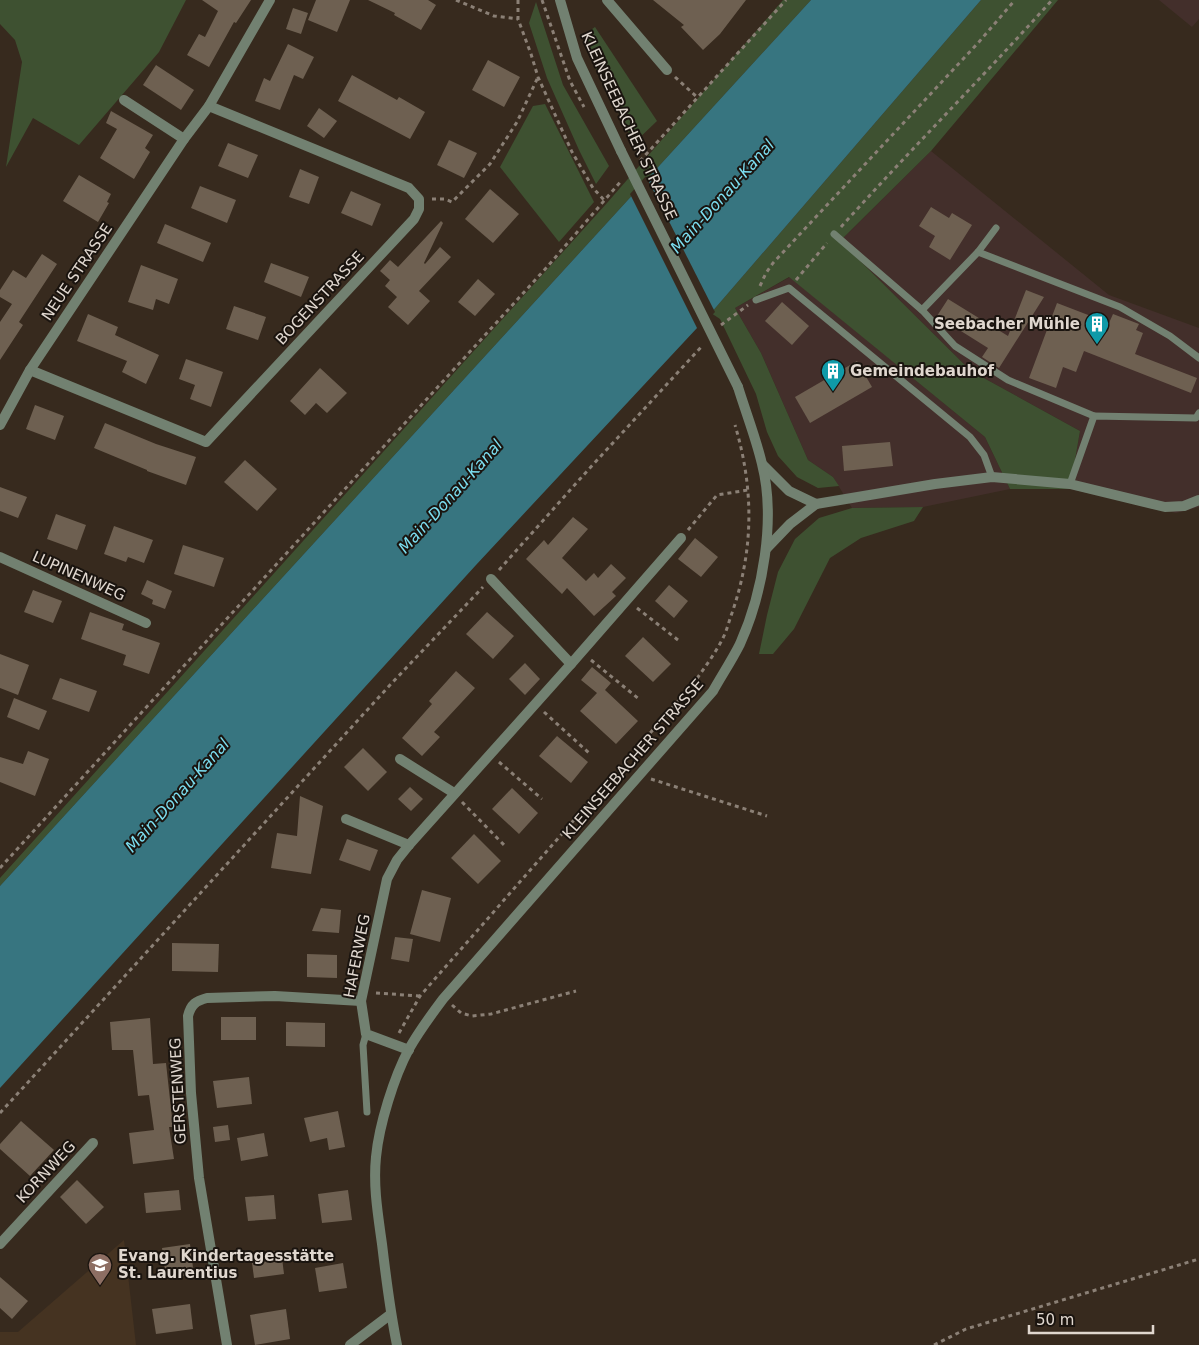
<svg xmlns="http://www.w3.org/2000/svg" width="1199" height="1345" viewBox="0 0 1199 1345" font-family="'DejaVu Sans',sans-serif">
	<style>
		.industrial { fill: #432f2b }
		.built { fill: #453321 }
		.green { fill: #3e5131 }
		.water { fill: #377580 }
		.pier { fill: #372a1e }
		.building { fill: #6e6051 }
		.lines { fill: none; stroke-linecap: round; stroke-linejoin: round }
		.path { stroke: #8b8076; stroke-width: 3; stroke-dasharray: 4 4; stroke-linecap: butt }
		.service { stroke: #728171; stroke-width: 7 }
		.minor { stroke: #728171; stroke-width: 10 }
		.tertiary { stroke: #728171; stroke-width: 10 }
		.tertiary-bridge { stroke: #728171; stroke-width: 10 }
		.labels { text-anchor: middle; stroke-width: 4; stroke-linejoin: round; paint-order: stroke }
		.street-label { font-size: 15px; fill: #e0d7cf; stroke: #1a140f }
		.poi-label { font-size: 15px; font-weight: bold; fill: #e0d7cf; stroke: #1a140f; text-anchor: start }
		.water-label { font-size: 16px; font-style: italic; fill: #7cdef0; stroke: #1a140f }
	</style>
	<rect width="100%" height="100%" fill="#372a1e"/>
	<g class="industrial">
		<path d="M1159,0H1199V19L1192,27Z"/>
		<path d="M931,151L1109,295L1199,328V507L1176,513L1070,489L1080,431L971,371L840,241Z"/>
		<path d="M790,277L985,437L1010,489L923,507L852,508L833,477L808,460L761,353L735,308Z"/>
	</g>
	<path class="built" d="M124,1240L136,1345H0V1332H18Z"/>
	<g class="green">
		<path d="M0,0H186L159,52L79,145L33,118L6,167L22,62L15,40L0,24Z"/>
		<path d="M783,0H811L0,886V878L607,203Z"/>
		<path d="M981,0H1058L931,151L840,241L971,371L1080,431L1070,489H1010L985,437L789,277L735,308L761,353L808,460L833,477L839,486L818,488L797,477L778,456L767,432L756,394L720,319L711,313Z"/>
		<path d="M536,2L563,85L609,166L596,184L579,150L547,78L529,23Z"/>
		<path d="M595,27L657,121L634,143L596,70L585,34Z"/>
		<path d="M545,104L594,202L559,242L500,167L533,106Z"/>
		<path d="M923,507L914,521L861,538L830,558L794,629L773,654H759L767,615L778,572L795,539L819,518L852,508Z"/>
	</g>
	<path class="water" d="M811,0H981L711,313L476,565L0,1088V886Z"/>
	<path class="pier" d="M646,176L715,312L698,330L630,194Z"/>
	<g class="building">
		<path d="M202,0H251L236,23L234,22L209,67L187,55L199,34L205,37L218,11Z"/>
		<path d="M316,0H350L337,32L308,20Z"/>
		<path d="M368,0H428L436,5L421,30L394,15L395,13Z"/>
		<path d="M653,0H746L720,34L703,50L681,27L684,25Z"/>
		<path d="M293,8L308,13L301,34L286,29Z"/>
		<path d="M288,44L314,57L303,79L294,75L280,110L255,101L264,78L270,81Z"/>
		<path d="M488,60L520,77L504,107L472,90Z"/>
		<path d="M156,65L194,90L181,110L143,85Z"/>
		<path d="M352,75L397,100L399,97L425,112L410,139L338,101Z"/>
		<path d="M319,108L337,121L324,138L307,126Z"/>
		<path d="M111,111L153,135L145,148L150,152L134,179L100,158L117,129L106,123Z"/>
		<path d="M449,140L477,153L464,178L437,165Z"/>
		<path d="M228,143L258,155L248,178L218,166Z"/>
		<path d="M300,169L319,177L309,204L289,197Z"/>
		<path d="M79,175L111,194L107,202L109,203L98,222L63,201Z"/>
		<path d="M200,186L236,200L227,223L191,208Z"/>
		<path d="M490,189L519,214L493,243L465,219Z"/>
		<path d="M351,191L381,204L372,226L341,213Z"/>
		<path d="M931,207L949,218L952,213L972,225L950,260L929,247L935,236L919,226Z"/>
		<path d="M441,221L443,223L424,263L425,264L440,247L451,257L419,291L430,301L408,325L388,307L397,297L385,286L390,280L380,271L390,260L398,267Z"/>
		<path d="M165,224L211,243L203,262L157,243Z"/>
		<path d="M42,254L57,264L19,322L23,325L0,360V322L12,304L0,297V290L13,270L26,278Z"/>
		<path d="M271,263L309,277L301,297L264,282Z"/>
		<path d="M141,265L178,279L169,304L156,299L153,310L128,302Z"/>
		<path d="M478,279L495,294L475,316L458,302Z"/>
		<path d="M1026,290L1044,297L999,368L982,357L988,348L937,316L948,299L1008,336Z"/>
		<path d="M782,302L809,326L792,345L765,321Z"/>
		<path d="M1057,303L1109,323L1113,314L1139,324L1136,330L1143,333L1135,354L1197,378L1191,393L1084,351L1076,372L1063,367L1056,388L1029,378Z"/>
		<path d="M234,306L266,317L258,340L226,329Z"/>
		<path d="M88,314L118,327L115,335L159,355L146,384L122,372L127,361L77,341Z"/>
		<path d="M186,359L223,372L211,407L190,399L195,385L179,379Z"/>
		<path d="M857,361L872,387L810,423L795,397Z"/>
		<path d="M320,368L347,393L327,413L316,403L305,415L290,401Z"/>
		<path d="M35,405L64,416L55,440L26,429Z"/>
		<path d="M105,423L156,444L196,457L186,485L147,471V470L94,448Z"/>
		<path d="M890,442L893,466L844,471L842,446Z"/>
		<path d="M245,460L277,489L257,511L224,482Z"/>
		<path d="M0,487L27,497L18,518L0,511Z"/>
		<path d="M56,514L86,525L77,550L47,539Z"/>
		<path d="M573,517L588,529L562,558L586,581L594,573L598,578L611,564L626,578L612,592L616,596L594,616L567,588L562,594L526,559L544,540L548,545Z"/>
		<path d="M114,526L153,540L144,563L128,557L126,562L104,554Z"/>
		<path d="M695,538L718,557L701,577L678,559Z"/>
		<path d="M183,545L224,558L214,587L174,574Z"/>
		<path d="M147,580L172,591L165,609L152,604L153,600L141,594Z"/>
		<path d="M669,585L688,601L674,618L655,601Z"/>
		<path d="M33,590L62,601L53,623L24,612Z"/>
		<path d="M90,612L124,624L122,630L160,643L149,674L123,665L126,655L81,639Z"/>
		<path d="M487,612L514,636L493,659L466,634Z"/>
		<path d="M643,637L671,664L653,682L625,656Z"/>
		<path d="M0,654L29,665L18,695L0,688Z"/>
		<path d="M525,663L540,679L525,695L509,679Z"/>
		<path d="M592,667L611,683L605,690L638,721L616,744L580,711L597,693L581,680Z"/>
		<path d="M456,671L475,688L434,732L440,737L422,756L402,738L432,704L429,701Z"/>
		<path d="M60,678L97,691L89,712L52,699Z"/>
		<path d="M14,698L47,711L39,730L7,717Z"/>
		<path d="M557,736L588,762L571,783L539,756Z"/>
		<path d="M363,748L387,772L368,791L344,767Z"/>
		<path d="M28,751L49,759L35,796L0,782V757L23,764Z"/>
		<path d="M410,787L423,799L411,811L398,799Z"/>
		<path d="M512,788L538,813L519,834L492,809Z"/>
		<path d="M300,796L323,806L311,874L271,868L277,833L297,836Z"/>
		<path d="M474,834L501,861L478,884L451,858Z"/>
		<path d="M347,839L378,850L370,871L339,860Z"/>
		<path d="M422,890L451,898L440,942L410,934Z"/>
		<path d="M321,908L341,910L339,933L312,931Z"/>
		<path d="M395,937L413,939L409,962L391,959Z"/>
		<path d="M172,943L219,944L218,972L172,971Z"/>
		<path d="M307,954L337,955V978L307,977Z"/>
		<rect x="221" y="1017" width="35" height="23"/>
		<path d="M150,1018L153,1064L166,1063L173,1127H169L174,1159L133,1164L129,1133L154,1130L149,1095L138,1096L133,1050H112L110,1022Z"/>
		<path d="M286,1022L325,1023V1047L286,1046Z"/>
		<path d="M249,1077L252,1104L217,1108L213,1081Z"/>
		<path d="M338,1111L345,1147L329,1150L327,1138L310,1142L304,1118Z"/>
		<path d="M21,1121L54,1150L30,1176L0,1149V1144Z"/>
		<path d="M228,1125L230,1140L215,1142L213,1127Z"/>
		<path d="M264,1133L268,1156L241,1161L237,1138Z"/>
		<path d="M77,1180L104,1207L86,1224L60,1197Z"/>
		<path d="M179,1190L181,1210L146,1213L144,1193Z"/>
		<path d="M348,1190L352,1220L322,1223L318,1194Z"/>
		<path d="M274,1195L276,1219L248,1221L245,1197Z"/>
		<path d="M190,1244L194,1275L166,1278L162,1248Z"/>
		<path d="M281,1250L284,1274L254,1278L251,1255Z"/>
		<path d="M343,1263L347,1288L319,1292L315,1268Z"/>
		<path d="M0,1277L28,1301L12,1319L0,1308Z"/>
		<path d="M190,1304L193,1329L156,1334L152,1309Z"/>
		<path d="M286,1309L290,1339L255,1345L250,1315Z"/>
	</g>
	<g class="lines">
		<g class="path">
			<path d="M456,0L494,16L518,19"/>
			<path d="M518,0V19L531,54L538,77L572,152L593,188L604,200"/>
			<path d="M542,0L570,81L584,107"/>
			<path d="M675,77L698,98"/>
			<path d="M640,161L786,0"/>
			<path d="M432,199H445L452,202L490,164L517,122L538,77"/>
			<path d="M841,227C910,150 983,77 1052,0"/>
			<path d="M796,280L827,243"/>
			<path d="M760,286L766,273L773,263L978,43L1015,0"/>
			<path d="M721,325L748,305"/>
			<path d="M688,530L717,495L748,490"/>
			<path d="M499,570L588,470L703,345"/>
			<path d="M637,608L678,640"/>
			<path d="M591,660L639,699"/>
			<path d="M544,712L589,753"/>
			<path d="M499,762L542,799"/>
			<path d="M651,779L767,816"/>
			<path d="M462,802L505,846"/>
			<path d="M0,868L547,267L622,180"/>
			<path d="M376,993L420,996"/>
			<path d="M452,1005L461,1013L472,1016L491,1014L576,991"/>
			<path d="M399,1033L420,996L694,683C704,668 715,654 723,638C727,630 729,621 732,613C754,549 754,489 735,425"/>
			<path d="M0,1113L390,685L483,587"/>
			<path d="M934,1345L966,1329L1199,1259"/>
		</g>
		<g class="service">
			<path d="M834,234L922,310L978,252L996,228"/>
			<path d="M978,252L1120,307L1170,336L1199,358"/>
			<path d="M756,300L789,288L970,437L984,455L992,477"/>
			<path d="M922,310L955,346L1008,380L1094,416"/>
			<path d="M1070,484L1094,416L1196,418L1199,413"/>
			<path d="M366,1034L363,1045L367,1112"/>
		</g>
		<g class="minor">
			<path d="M607,0L667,70"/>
			<path d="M124,100L184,139"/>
			<path d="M30,370L206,442L414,219L419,209V199L409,188L209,106"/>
			<path d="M0,425L30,370L184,139L209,106L270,0"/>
			<path d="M816,504L935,484L992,477L1070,484L1165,507L1184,506L1199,500"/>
			<path d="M0,557L146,623"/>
			<path d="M571,664L681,538"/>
			<path d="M400,759L454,793"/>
			<path d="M346,819L409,845"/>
			<path d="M409,1050L366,1034L361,1001L387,879L397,860L409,845L571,664L491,579"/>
			<path d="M0,1244L93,1143"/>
			<path d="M227,1345L199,1178L191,1093L188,1016C191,1004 196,1001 207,998L275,996L361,1001"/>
			<path d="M350,1345L391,1314"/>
		</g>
		<g class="tertiary">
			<path d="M560,0L577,58L621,151"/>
			<path d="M763,465L789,491L816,504L790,524L766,549"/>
			<path d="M397,1345C390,1311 386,1278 382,1244C378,1215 373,1186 376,1157C379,1125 394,1077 409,1049C419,1031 431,1015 443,999L713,691C722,675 732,660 740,644C763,593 776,519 762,464C756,438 746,413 738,387"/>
		</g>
		<path class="tertiary-bridge" d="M621,151L738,387"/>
	</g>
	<defs>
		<g id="building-pin" transform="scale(1.25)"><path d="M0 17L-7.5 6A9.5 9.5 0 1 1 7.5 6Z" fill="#0f9aa8" stroke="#1a140f"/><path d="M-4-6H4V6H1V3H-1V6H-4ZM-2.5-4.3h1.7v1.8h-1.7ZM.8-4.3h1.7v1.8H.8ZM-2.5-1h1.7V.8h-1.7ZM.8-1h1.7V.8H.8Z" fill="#fff"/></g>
		<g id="school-pin" transform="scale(1.25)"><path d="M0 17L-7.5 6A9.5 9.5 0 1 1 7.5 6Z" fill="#8d6e63" stroke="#1a140f"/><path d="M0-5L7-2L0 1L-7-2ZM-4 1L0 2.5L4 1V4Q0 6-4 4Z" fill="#fff"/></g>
	</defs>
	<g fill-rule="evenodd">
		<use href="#building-pin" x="1097" y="324"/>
		<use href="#building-pin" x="833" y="371"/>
		<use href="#school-pin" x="100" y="1265"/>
	</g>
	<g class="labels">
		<g class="street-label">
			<text transform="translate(629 126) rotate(65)" y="5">KLEINSEEBACHER STRASSE</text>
			<text transform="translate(77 272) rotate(-56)" y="5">NEUE STRASSE</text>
			<text transform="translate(320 298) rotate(-47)" y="5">BOGENSTRASSE</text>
			<text transform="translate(79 576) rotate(24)" y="5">LUPINENWEG</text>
			<text transform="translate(633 759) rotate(-49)" y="5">KLEINSEEBACHER STRASSE</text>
			<text transform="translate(357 956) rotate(-79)" y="5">HAFERWEG</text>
			<text transform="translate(178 1091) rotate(-93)" y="5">GERSTENWEG</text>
			<text transform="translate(46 1172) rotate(-47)" y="5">KORNWEG</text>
		</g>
		<g class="poi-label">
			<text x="1080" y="329" text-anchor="end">Seebacher Mühle</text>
			<text x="850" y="376">Gemeindebauhof</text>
			<text x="118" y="1261">Evang. Kindertagesstätte<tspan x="118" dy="17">St. Laurentius</tspan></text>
		</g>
		<g class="water-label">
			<text transform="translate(722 196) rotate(-48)" y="6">Main-Donau-Kanal</text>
			<text transform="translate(450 496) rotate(-48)" y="6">Main-Donau-Kanal</text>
			<text transform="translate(177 795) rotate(-48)" y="6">Main-Donau-Kanal</text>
		</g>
	</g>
	<path d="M1029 1325v8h124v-8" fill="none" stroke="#e0d7cf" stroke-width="2.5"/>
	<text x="1036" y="1325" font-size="15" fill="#e0d7cf" stroke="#1a140f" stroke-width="4" paint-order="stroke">50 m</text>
</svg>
